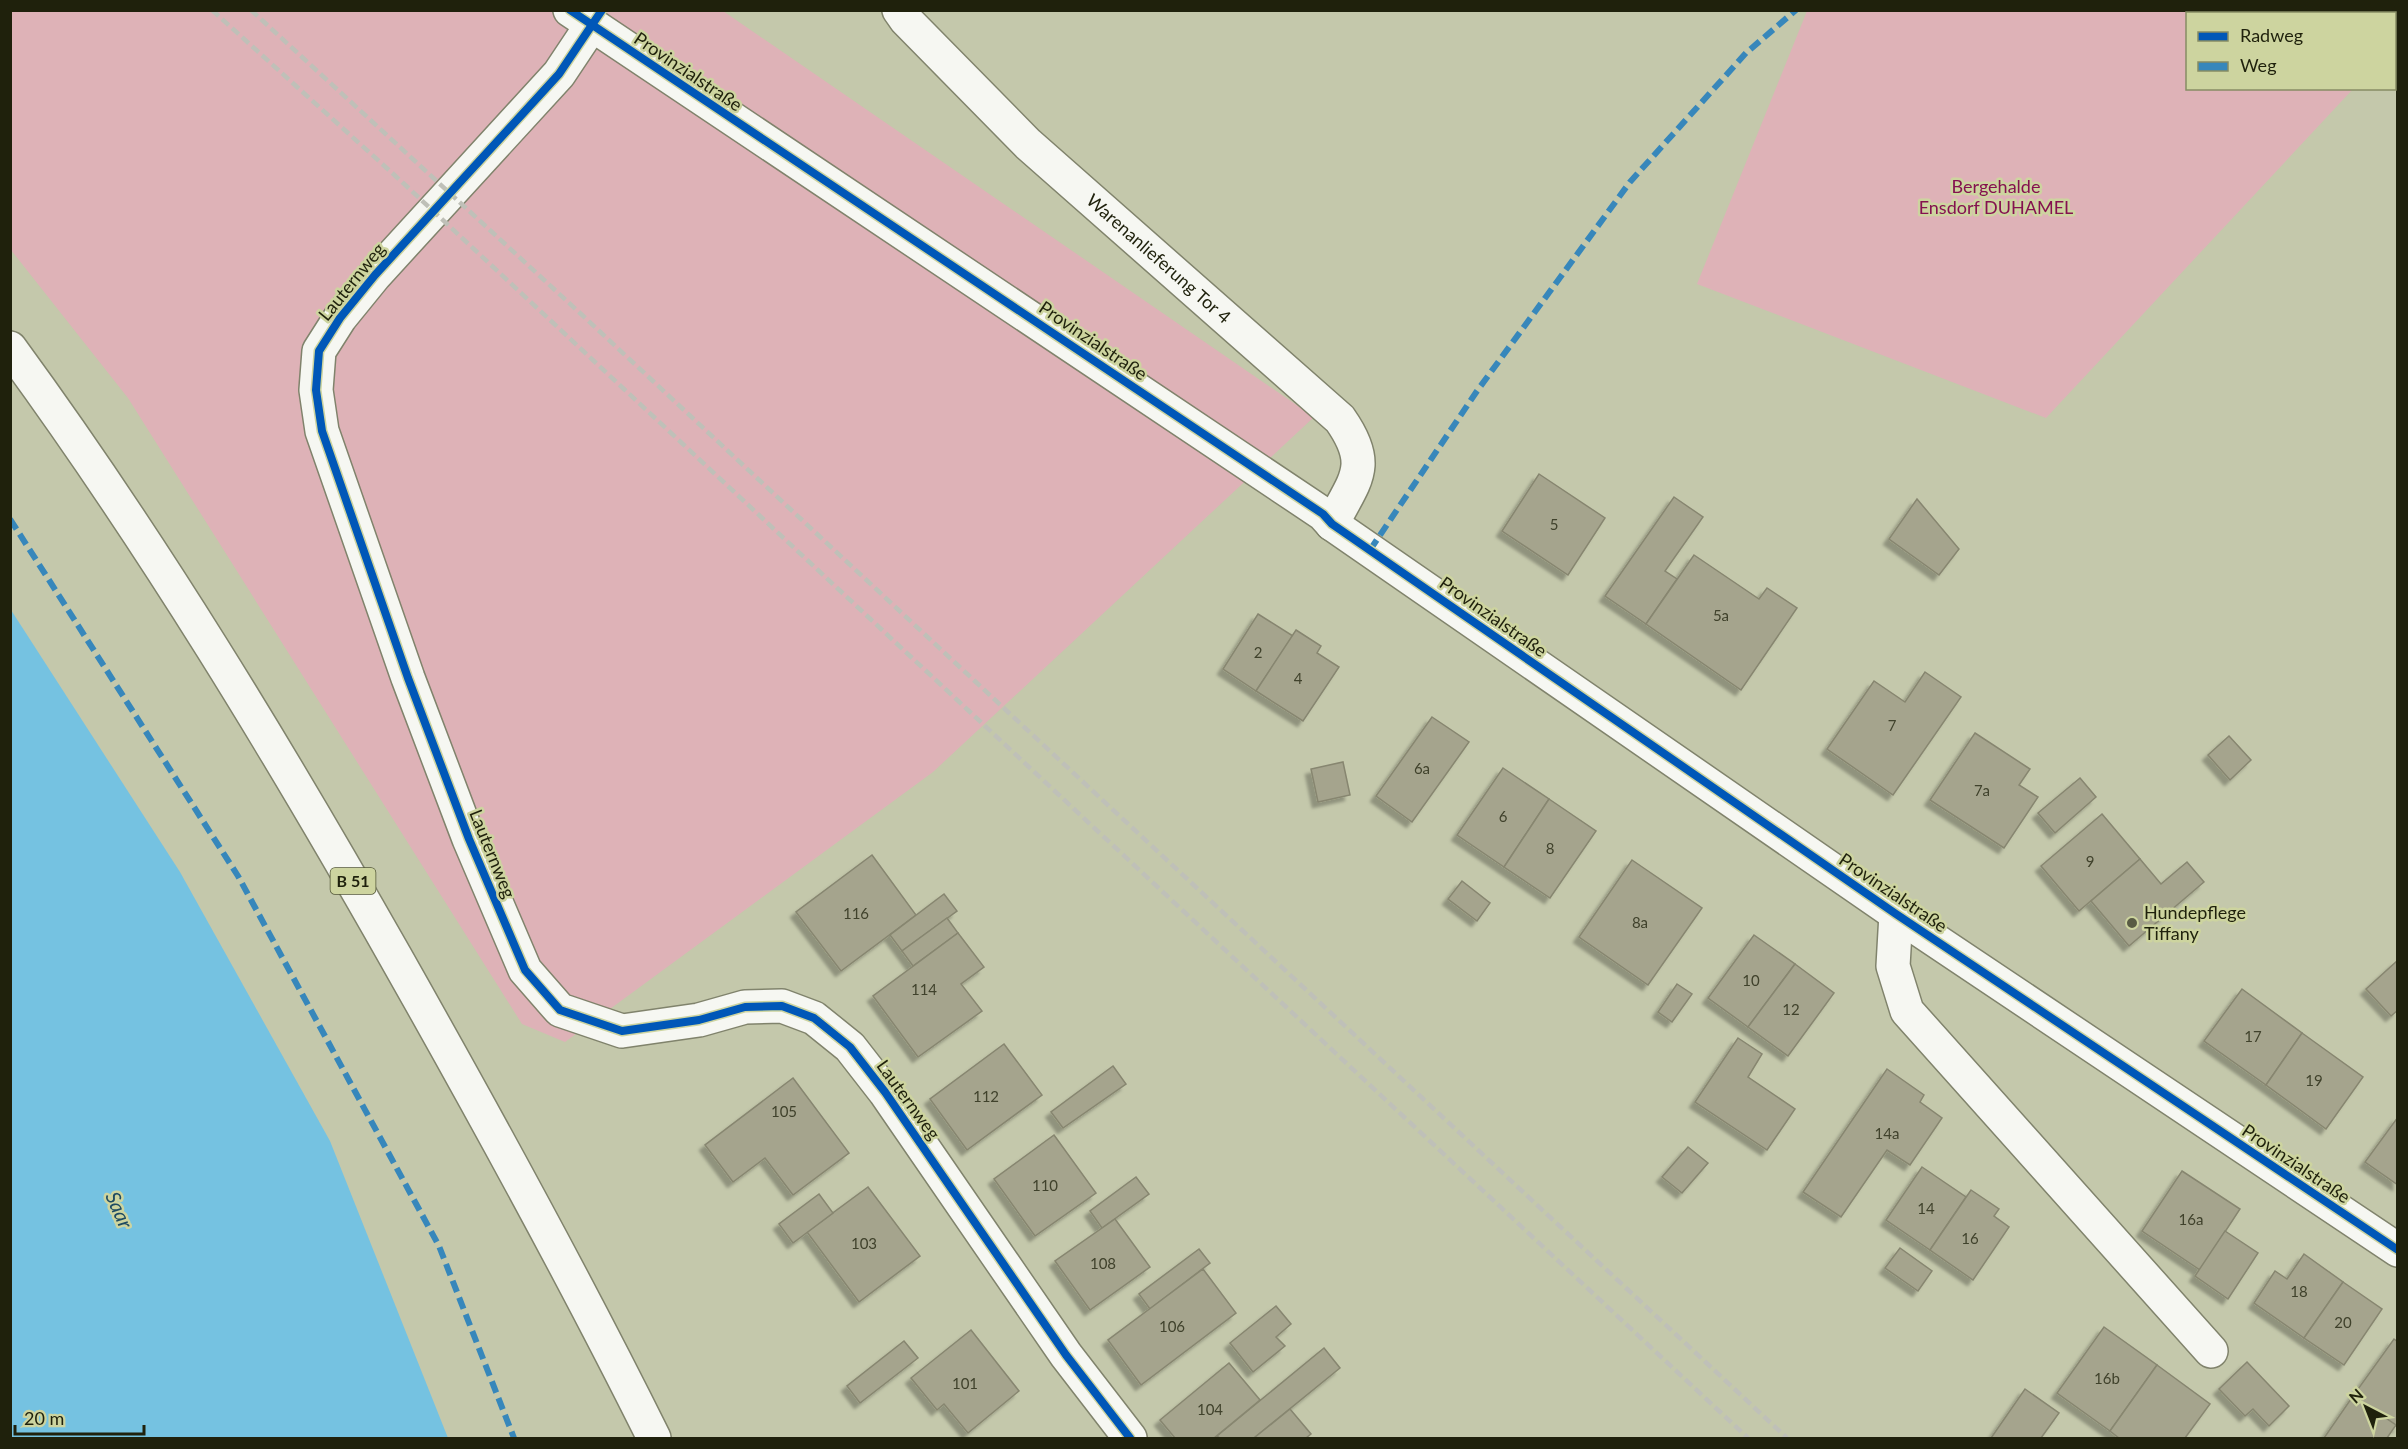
<svg xmlns="http://www.w3.org/2000/svg" width="2408" height="1449" viewBox="0 0 2408 1449" font-family="Lato,sans-serif">
	<style>
		.green { fill: #deb2b7 }
		.water { fill: #75c2e1 }
		.building { fill: #a5a48d; stroke: #878670; stroke-width: 1.5; filter: url(#shadow) }
		.lines { fill: none; stroke-linecap: round; stroke-linejoin: round }
		.minor-casing { stroke: #80836c; stroke-width: 36 }
		.major-casing { stroke: #80836c; stroke-width: 36 }
		.minor { stroke: #f6f7f2; stroke-width: 33 }
		.major { stroke: #f6f7f2; stroke-width: 33 }
		.rail { stroke: #bfc0b8; stroke-width: 4.5; stroke-dasharray: 9 4.5; stroke-linecap: butt }
		.quiet { stroke: #3787bb; stroke-width: 6; stroke-dasharray: 12 6; stroke-linecap: butt }
		.cycleway-casing { stroke: #cdd49f; stroke-width: 11 }
		.cycleway { stroke: #0057b8; stroke-width: 8 }
		.poi-dot { fill: #595b44; stroke: #cdd49f; stroke-width: 2 }
		.labels { text-anchor: middle; stroke-width: 5; stroke-linejoin: round; paint-order: stroke }
		.number-label { font-size: 15px; fill: #40422c }
		.shield { fill: #cdd49f; stroke: #535738; stroke-width: 1.5 }
		.shield-label { font-size: 16px; font-weight: bold; fill: #1f210c }
		.street-label { font-size: 18px; fill: #1f210c; stroke: #cdd49f }
		.park-label { font-size: 18px; fill: #851150; stroke: #cdd49f }
		.poi-label { font-size: 18px; fill: #1f210c; stroke: #cdd49f; text-anchor: start }
		.water-label { font-size: 20px; font-style: italic; fill: #1e4b62; stroke: #cdd49f }
	</style>
	<defs>
		<filter id="shadow"><feDropShadow dx="-5.5" dy="5.5" stdDeviation="1.5" flood-color="#0004"/></filter>
	</defs>
	<rect width="100%" height="100%" fill="#c4c8ab"/>
	<g class="green">
		<path d="M11,11H723L1314,417L933,772L565,1042L522,1024L128,398L11,250Z"/>
		<path d="M1807,11H2397V41L2395,44L2394,14H2188V88L2353,89L2046,418L1697,284Z"/>
	</g>
	<path class="water" d="M11,610L180,872L330,1141L448,1438H11Z"/>
	<g class="building">
		<path d="M1539,474L1605,518L1568,575L1502,531Z"/>
		<path d="M1674,497L1703,517L1665,571L1677,579L1646,624L1605,596Z"/>
		<path d="M1917,499L1959,549L1939,575L1889,539Z"/>
		<path d="M1694,555L1759,599L1767,588L1797,608L1741,690L1646,624Z"/>
		<path d="M1258,614L1293,636L1256,691L1223,669Z"/>
		<path d="M1296,630L1321,646L1317,653L1339,667L1303,721L1256,691Z"/>
		<path d="M1925,672L1961,697L1893,795L1827,749L1874,681L1905,702Z"/>
		<path d="M1432,717L1469,742L1412,822L1376,796Z"/>
		<path d="M1975,733L2030,769L2019,785L2038,797L2004,848L1930,800Z"/>
		<path d="M2229,736L2251,760L2230,780L2208,755Z"/>
		<path d="M1343,762L1350,795L1318,802L1311,769Z"/>
		<path d="M1503,768L1549,799L1504,867L1457,835Z"/>
		<path d="M2080,778L2096,797L2055,833L2038,813Z"/>
		<path d="M1549,799L1596,831L1550,898L1504,867Z"/>
		<path d="M2102,814L2140,859L2079,911L2041,866Z"/>
		<path d="M872,855L916,915L841,971L796,912Z"/>
		<path d="M2140,859L2161,884L2187,862L2204,882L2129,946L2091,901Z"/>
		<path d="M1632,860L1702,908L1648,985L1579,937Z"/>
		<path d="M1462,881L1490,903L1477,921L1448,899Z"/>
		<path d="M944,894L957,911L902,951L890,935Z"/>
		<path d="M947,918L958,933L913,966L902,951Z"/>
		<path d="M958,933L984,967L961,984L982,1011L918,1057L873,996Z"/>
		<path d="M1754,935L1795,964L1748,1027L1708,998Z"/>
		<path d="M2397,961L2398,1010L2391,1016L2366,989Z"/>
		<path d="M1795,964L1834,993L1788,1056L1748,1027Z"/>
		<path d="M1677,984L1692,994L1672,1022L1658,1012Z"/>
		<path d="M2242,989L2302,1033L2266,1085L2204,1041Z"/>
		<path d="M2302,1033L2363,1077L2326,1129L2266,1085Z"/>
		<path d="M1738,1038L1762,1054L1748,1077L1795,1109L1767,1150L1695,1102Z"/>
		<path d="M1004,1044L1042,1095L967,1150L930,1099Z"/>
		<path d="M1113,1066L1126,1084L1063,1128L1051,1112Z"/>
		<path d="M1887,1069L1924,1095L1920,1102L1942,1118L1910,1165L1887,1150L1841,1217L1803,1192Z"/>
		<path d="M793,1078L849,1153L793,1195L765,1158L733,1182L705,1145Z"/>
		<path d="M2398,1117V1185L2365,1162Z"/>
		<path d="M1054,1135L1096,1193L1035,1236L994,1179Z"/>
		<path d="M1688,1147L1708,1163L1682,1193L1662,1177Z"/>
		<path d="M1922,1167L1966,1197L1930,1250L1886,1220Z"/>
		<path d="M2182,1171L2240,1209L2200,1270L2142,1231Z"/>
		<path d="M1136,1177L1149,1194L1102,1228L1090,1211Z"/>
		<path d="M868,1187L920,1256L859,1302L807,1232Z"/>
		<path d="M1971,1190L1999,1209L1994,1216L2009,1227L1973,1280L1930,1250Z"/>
		<path d="M819,1194L833,1213L793,1243L779,1224Z"/>
		<path d="M1115,1219L1150,1267L1090,1310L1055,1261Z"/>
		<path d="M2225,1231L2258,1253L2228,1299L2195,1276Z"/>
		<path d="M1900,1248L1932,1271L1918,1291L1885,1268Z"/>
		<path d="M1199,1249L1210,1263L1150,1309L1139,1294Z"/>
		<path d="M2304,1254L2343,1282L2304,1338L2254,1303L2275,1271L2287,1279Z"/>
		<path d="M1203,1269L1236,1313L1141,1385L1108,1340Z"/>
		<path d="M2343,1282L2382,1309L2344,1365L2304,1338Z"/>
		<path d="M1276,1306L1291,1324L1276,1337L1285,1346L1253,1372L1230,1343Z"/>
		<path d="M2104,1327L2157,1365L2110,1431L2057,1393Z"/>
		<path d="M971,1330L1019,1391L968,1433L944,1404L937,1410L911,1378Z"/>
		<path d="M2394,1339L2398,1342V1427L2353,1396Z"/>
		<path d="M904,1341L918,1358L860,1403L847,1386Z"/>
		<path d="M1324,1348L1340,1368L1254,1438H1220L1217,1436Z"/>
		<path d="M2247,1362L2289,1406L2269,1426L2253,1409L2245,1416L2219,1389Z"/>
		<path d="M1229,1363L1260,1400L1214,1438H1175L1160,1420Z"/>
		<path d="M2157,1365L2210,1404L2185,1438H2119L2110,1431Z"/>
		<path d="M2025,1389L2059,1413L2041,1438H1991Z"/>
		<path d="M2353,1396L2396,1425L2387,1438H2324Z"/>
		<path d="M1290,1409L1311,1434L1306,1438H1254Z"/>
	</g>
	<g class="lines">
		<g class="minor-casing">
			<g id="minor">
				<path d="M570,10L1323,514L1332,524L1896,914L2398,1250"/>
				<path id="s1" d="M899,10L906,20L1028,144L1340,419C1373,466 1355,479 1332,524"/>
				<path d="M591,26L559,74L375,275L340,318L319,351L316,390L322,431L408,678L469,839L525,970L560,1010L622,1031L699,1020L745,1007L782,1006L814,1018L850,1047L885,1092L1066,1355L1130,1438"/>
				<path d="M1896,914L1893,966L1907,1011L2211,1351"/>
			</g>
		</g>
		<g class="major-casing">
			<path id="major" d="M10,348C152,542 277,748 395,956C485,1115 573,1275 654,1438"/>
		</g>
		<use href="#minor" class="minor"/>
		<use href="#major" class="major"/>
		<g class="rail">
			<path d="M212,10L401,181L1748,1438"/>
			<path d="M251,10L581,314L1787,1438"/>
		</g>
		<g class="quiet">
			<path d="M10,519L238,876L439,1246L514,1438"/>
			<path d="M1370,550L1477,391L1630,182L1746,53L1796,10"/>
		</g>
		<g class="cycleway-casing">
			<g id="cycleway">
				<path d="M570,10L1323,514L1332,524L1896,914L2398,1250"/>
				<path d="M602,10L559,74L375,275L340,318L319,351L316,390L322,431L408,678L469,839L525,970L560,1010L622,1031L699,1020L745,1007L782,1006L814,1018L850,1047L885,1092L1066,1355L1130,1438"/>
			</g>
		</g>
		<use href="#cycleway" class="cycleway"/>
	</g>
	<circle class="poi-dot" cx="2132" cy="923" r="6"/>
	<g class="labels">
		<g class="number-label">
			<text x="1554" y="530">5</text>
			<text x="1721" y="621">5a</text>
			<text x="1258" y="658">2</text>
			<text x="1298" y="684">4</text>
			<text x="1892" y="731">7</text>
			<text x="1422" y="774">6a</text>
			<text x="1982" y="796">7a</text>
			<text x="1503" y="822">6</text>
			<text x="1550" y="854">8</text>
			<text x="2090" y="867">9</text>
			<text x="856" y="919">116</text>
			<text x="1640" y="928">8a</text>
			<text x="1751" y="986">10</text>
			<text x="924" y="995">114</text>
			<text x="1791" y="1015">12</text>
			<text x="2253" y="1042">17</text>
			<text x="2314" y="1086">19</text>
			<text x="986" y="1102">112</text>
			<text x="784" y="1117">105</text>
			<text x="1887" y="1139">14a</text>
			<text x="1045" y="1191">110</text>
			<text x="1926" y="1214">14</text>
			<text x="2191" y="1225">16a</text>
			<text x="1970" y="1244">16</text>
			<text x="864" y="1249">103</text>
			<text x="1103" y="1269">108</text>
			<text x="2299" y="1297">18</text>
			<text x="2343" y="1328">20</text>
			<text x="1172" y="1332">106</text>
			<text x="2107" y="1384">16b</text>
			<text x="965" y="1389">101</text>
			<text x="1210" y="1415">104</text>
		</g>
		<rect class="shield" x="330.5" y="868" width="45" height="26" rx="4.5"/>
		<g class="shield-label">
			<text x="353" y="887">B 51</text>
		</g>
		<g class="street-label">
			<text transform="translate(688 72) rotate(34)" y="6">Provinzialstraße</text>
			<text dy="6" stroke="none"><textPath href="#s1" startOffset="360">Warenanlieferung Tor 4</textPath></text>
			<text transform="translate(352 282) rotate(-51)" y="6">Lauternweg</text>
			<text transform="translate(1093 341) rotate(34)" y="6">Provinzialstraße</text>
			<text transform="translate(1493 617) rotate(35)" y="6">Provinzialstraße</text>
			<text transform="translate(492 854) rotate(68)" y="6">Lauternweg</text>
			<text transform="translate(1893 893) rotate(34)" y="6">Provinzialstraße</text>
			<text transform="translate(908 1100) rotate(54)" y="6">Lauternweg</text>
			<text transform="translate(2296 1164) rotate(34)" y="6">Provinzialstraße</text>
		</g>
		<g class="park-label">
			<text x="1996" y="193">Bergehalde<tspan x="1996" dy="21">Ensdorf DUHAMEL</tspan></text>
		</g>
		<g class="poi-label">
			<text x="2144" y="919">Hundepflege<tspan x="2144" dy="21">Tiffany</tspan></text>
		</g>
		<g class="water-label">
			<text transform="translate(119 1210) rotate(66)" y="7">Saar</text>
		</g>
	</g>
	<rect width="2408" height="1449" fill="none" stroke="#1f210c" stroke-width="24"/>
	<rect x="2186" y="12" width="210" height="78" fill="#cdd49f" stroke="#878c64" stroke-width="1.5"/>
	<rect x="2198" y="32" width="30" height="9" fill="#0057b8" stroke="#878c64" stroke-width="1.5"/>
	<text x="2240" y="42" font-size="18" fill="#1f210c">Radweg</text>
	<rect x="2198" y="62" width="30" height="9" fill="#3787bb" stroke="#878c64" stroke-width="1.5"/>
	<text x="2240" y="72" font-size="18" fill="#1f210c">Weg</text>
	<g transform="translate(2366 1407) rotate(318)" stroke="#cdd49f" stroke-width="4.5" paint-order="stroke">
	<path d="M0-4.5L10 22L0 15L-10 22Z" fill="#1f210c"/>
	<text y="-9" font-size="16" font-weight="bold" text-anchor="middle" fill="#1f210c">N</text>
	</g>
	<path d="M15 1425v9h129v-9" fill="none" stroke="#1f210c" stroke-width="3"/>
	<text x="24" y="1425" font-size="18" fill="#1f210c" stroke="#cdd49f" stroke-width="4.5" paint-order="stroke">20 m</text>
</svg>
